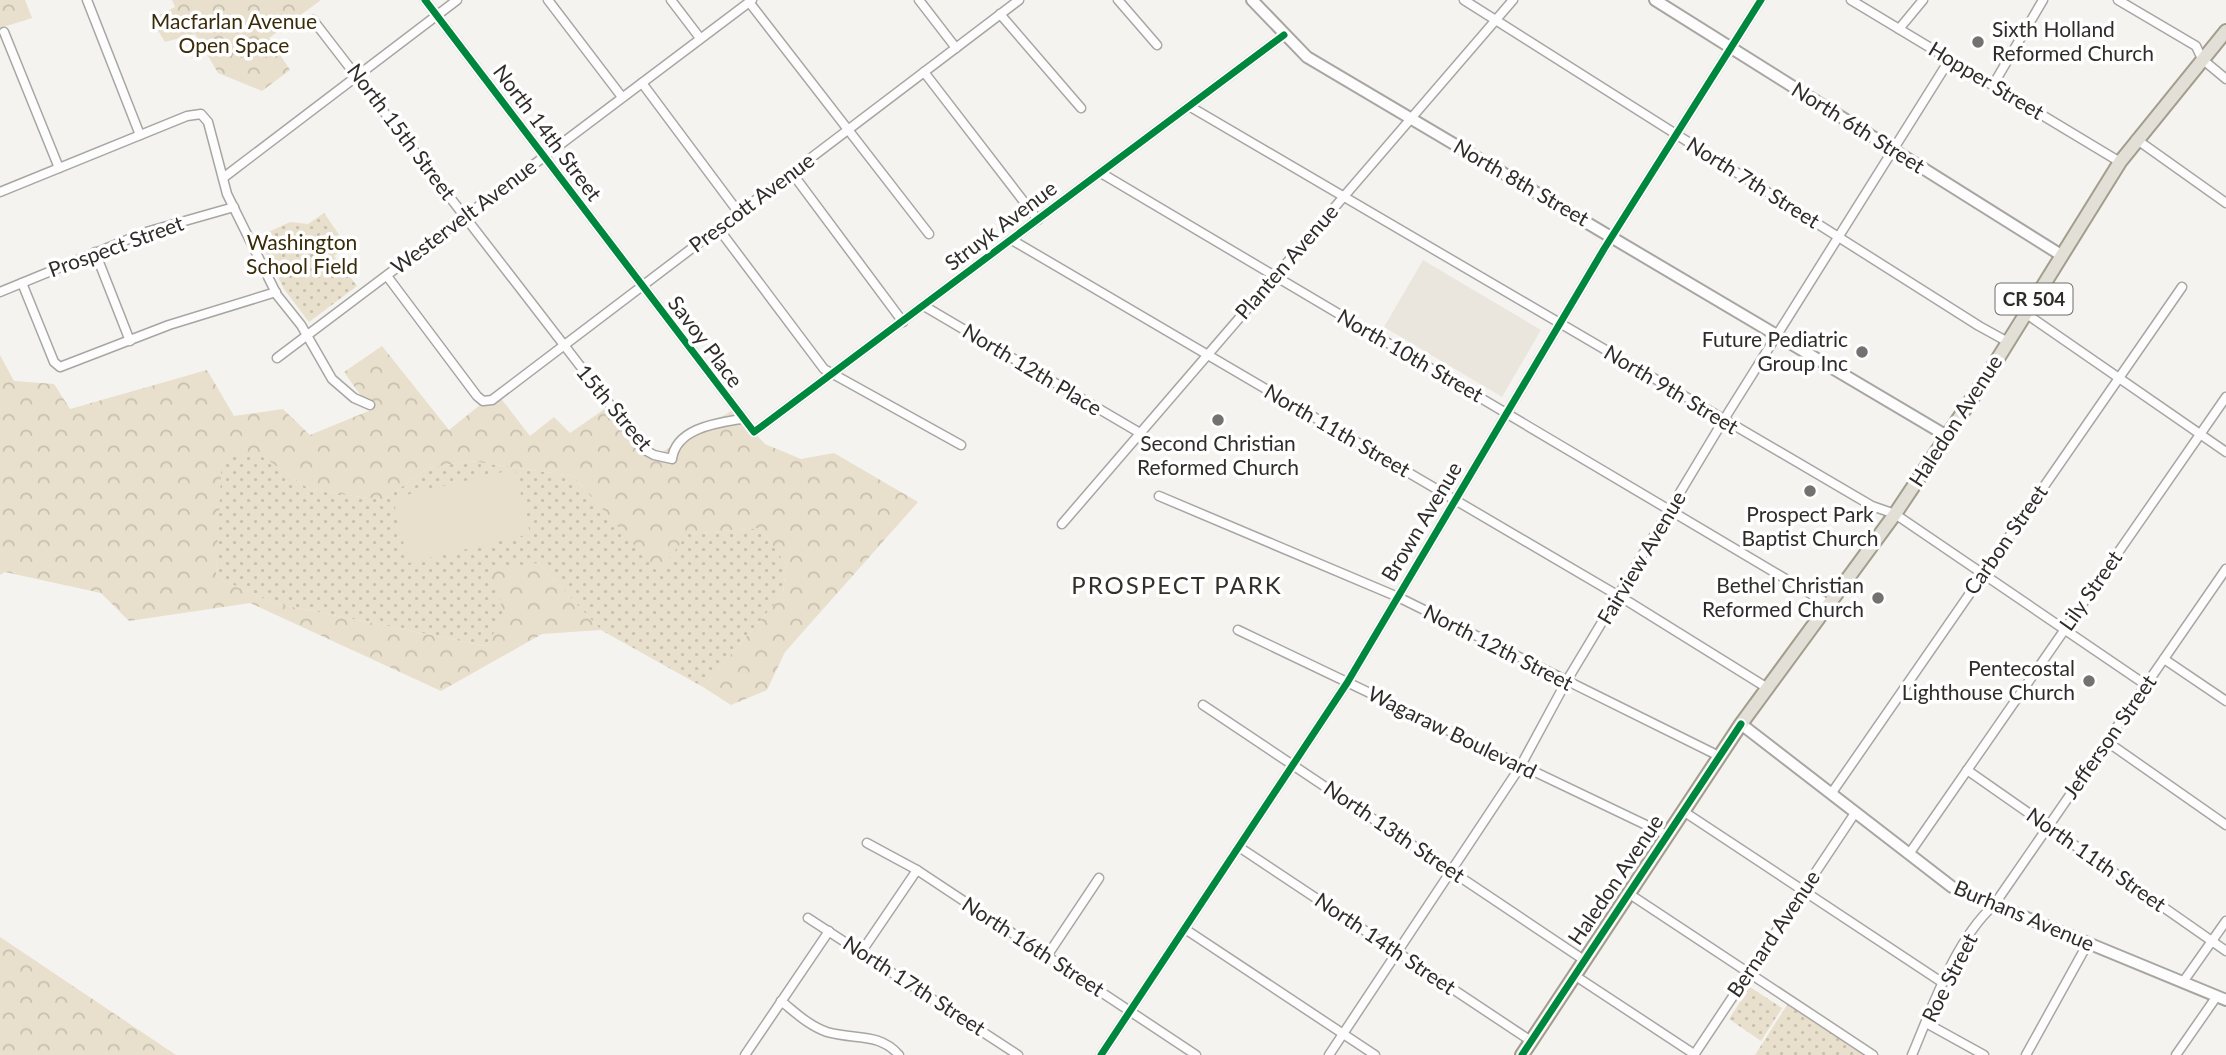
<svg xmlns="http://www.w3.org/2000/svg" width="2226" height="1055" viewBox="0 0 2226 1055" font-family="Lato,sans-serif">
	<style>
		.built { fill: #ebe6dd }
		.green { fill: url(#green-dots) }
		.forest { fill: url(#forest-crowns) }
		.pitch { fill: #e8dfcc }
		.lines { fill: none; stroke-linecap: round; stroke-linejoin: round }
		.street-casing { stroke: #a7a6a3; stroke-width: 11 }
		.secondary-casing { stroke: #a7a6a3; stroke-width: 14 }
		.primary-casing { stroke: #a39d8e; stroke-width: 16 }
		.street { stroke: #fefdfd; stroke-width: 8 }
		.secondary { stroke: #fefdfd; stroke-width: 10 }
		.primary { stroke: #e2dfd7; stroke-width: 12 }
		.cycleway-casing { stroke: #fff; stroke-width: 11 }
		.cycleway { stroke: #00873e; stroke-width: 7 }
		.poi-dot { fill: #747270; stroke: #fff; stroke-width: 2.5 }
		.labels { text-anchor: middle; stroke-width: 7; stroke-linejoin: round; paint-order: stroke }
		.shield { fill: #fff; stroke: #6d6c6b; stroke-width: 2 }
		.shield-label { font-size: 19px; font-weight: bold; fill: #2f2d2b }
		.park-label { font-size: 21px; fill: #3a2b09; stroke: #fff }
		.poi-label { font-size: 21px; fill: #2f2d2b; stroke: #fff; text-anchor: end }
		.street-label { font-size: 21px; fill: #2f2d2b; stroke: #fff }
		.quarter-label { font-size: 24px; letter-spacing: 2px; fill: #33302a; stroke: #fff }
	</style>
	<defs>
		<pattern id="green-dots" width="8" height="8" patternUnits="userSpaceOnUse" patternTransform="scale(1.75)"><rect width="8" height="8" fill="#e8dfcc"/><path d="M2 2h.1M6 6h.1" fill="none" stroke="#c7c0af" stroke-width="1.8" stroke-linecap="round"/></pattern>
		<pattern id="forest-crowns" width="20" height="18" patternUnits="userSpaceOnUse" patternTransform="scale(1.75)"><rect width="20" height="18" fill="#e8dfcc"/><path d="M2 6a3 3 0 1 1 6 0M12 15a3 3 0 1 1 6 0" fill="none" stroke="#c7c0af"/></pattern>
	</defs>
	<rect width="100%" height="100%" fill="#f5f3ef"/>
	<path class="built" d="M1423,260L1541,330L1502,397L1384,327Z"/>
	<g class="green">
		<path d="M324,213L347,246L334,256L357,286L309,322L284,289L258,237L290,222L308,224Z"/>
		<path d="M260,455L311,490L383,500L428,468L470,461L573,476L658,571L687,534L760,528L786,564L783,594L703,687L601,630L538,563L486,646L273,603L216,577L221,456Z"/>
		<path d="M1750,987L1782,1008L1761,1041L1729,1019Z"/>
		<path d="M1791,999L1877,1055H1755Z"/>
	</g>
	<g class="forest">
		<path d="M0,0H25L32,18L0,28Z"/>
		<path d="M172,0H321L269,38L290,70L262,91L218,73L195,34L165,42L151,19L175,7Z"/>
		<path d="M382,346L449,430L496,392L530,436L554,417L570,433L609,406L657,455L733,410L765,444L801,459L834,453L918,502L785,652L767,690L731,705L703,687L783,594L786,564L760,528L688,534L658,572L573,476L470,461L428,468L383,500L311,490L260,455L222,457L216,577L273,603L486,646L504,616L491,568L538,563L601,630L542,634L441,691L250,603L129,621L101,593L5,572L0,575V355L14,381L54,384L70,409L207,370L234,416L283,409L310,435L371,410L344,372Z"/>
		<path d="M0,937L176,1055H0Z"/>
	</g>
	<path class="pitch" d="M515,469L530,534L408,563L393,498Z"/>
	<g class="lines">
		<g class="street-casing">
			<g id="street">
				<path d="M87,0L140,135"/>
				<path d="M425,0L754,432L1284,35"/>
				<path d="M548,0L622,97"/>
				<path d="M671,0L700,38"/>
				<path d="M919,0L956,48"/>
				<path d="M1118,0L1157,45"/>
				<path d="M1464,0L1979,326L2008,342"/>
				<path d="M1851,0L2120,162"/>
				<path d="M2118,0L2196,46L2202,59L2226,79"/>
				<path d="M749,2L929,234"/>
				<path d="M1000,14L1081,108"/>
				<path d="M313,20L645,450L654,455L672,459C676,428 717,423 741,419"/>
				<path d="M1899,29L1923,0"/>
				<path d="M4,32L59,168"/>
				<path d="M924,72L1038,220"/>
				<path d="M642,83L739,213"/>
				<path d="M1993,85L2043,0"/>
				<path d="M1189,106L1872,506L1895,514L2146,685"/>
				<path d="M2136,139L2226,203"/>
				<path d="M792,173L903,322"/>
				<path d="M1101,173L1828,604"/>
				<path d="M223,178L457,0"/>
				<path d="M0,192L187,116L201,114L208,122L227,194L277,295L301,325L332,379L354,398L370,405"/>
				<path d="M718,228L824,369L961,445"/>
				<path d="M1012,240L1629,602L1769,689"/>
				<path d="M95,252L130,341"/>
				<path d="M387,276L477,396L483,401L492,400L1019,0"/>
				<path d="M22,283L54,362L60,367L169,325L276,292"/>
				<path d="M0,292L146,232L234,207"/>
				<path d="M924,306L1140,433"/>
				<path d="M2025,313L2226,452"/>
				<path d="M277,358L752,0"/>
				<path d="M1159,496L1398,597L1719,756"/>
				<path d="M1062,524L1513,0"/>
				<path d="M1238,630L1667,835"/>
				<path d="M2164,659L2226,701"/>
				<path d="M1203,705L1584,960"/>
				<path d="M2106,741L2226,825"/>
				<path d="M1967,770L2226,951"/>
				<path d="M1831,794L2182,287"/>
				<path d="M1683,811L1943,983"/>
				<path d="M867,843L917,870L1196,1055"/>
				<path d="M1239,847L1531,1041"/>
				<path d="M1909,854L2226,397"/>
				<path d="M1628,893L1873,1055"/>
				<path d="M808,918L1018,1055"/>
				<path d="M1185,929L1375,1055"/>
				<path d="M862,951L917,870"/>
				<path d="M1047,956L1099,878"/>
				<path d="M1574,975L1694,1054"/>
				<path d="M2183,982L2226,921"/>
				<path d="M781,1001C795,1012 809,1026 827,1032C854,1040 879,1032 899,1055"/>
				<path d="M1926,1023L1984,1055"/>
				<path d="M745,1055L829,931"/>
				<path d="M1101,1055L1347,683L1604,249L1761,0"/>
				<path d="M1329,1055L1520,767L1566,682L1723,421L1950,59"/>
				<path d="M1694,1055L1855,813"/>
				<path d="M1912,1055C1932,1008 1955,940 1994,905L2226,569"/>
				<path d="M2026,1055L2088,943"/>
				<path d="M2176,1055L2217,996"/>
			</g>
		</g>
		<g class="secondary-casing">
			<g id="secondary">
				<path d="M1252,0L1307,57L1947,436"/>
				<path d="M1655,0L2061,255"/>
				<path d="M1741,724L1952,887L2226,1000"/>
			</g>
		</g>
		<g class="primary-casing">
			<path id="primary" d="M1522,1055L1741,724L1895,514L1987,376L2120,162L2226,31"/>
		</g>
		<use href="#street" class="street"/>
		<use href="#secondary" class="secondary"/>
		<use href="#primary" class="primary"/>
		<g class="cycleway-casing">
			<g id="cycleway">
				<path d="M425,0L754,432L1284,35"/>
				<path d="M1101,1055L1347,683L1604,249L1761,0"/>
				<path d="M1522,1055L1741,724"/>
			</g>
		</g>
		<use href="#cycleway" class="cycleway"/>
	</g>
	<g class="poi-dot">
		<circle cx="1978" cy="42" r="7"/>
		<circle cx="1862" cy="352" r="7"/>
		<circle cx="1218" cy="420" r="7"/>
		<circle cx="1810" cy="491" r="7"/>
		<circle cx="1878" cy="598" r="7"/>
		<circle cx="2089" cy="681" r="7"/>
	</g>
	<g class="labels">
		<rect class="shield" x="1995.5" y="283.5" width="77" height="31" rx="5"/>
		<g class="shield-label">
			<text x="2034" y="306">CR 504</text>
		</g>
		<g class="park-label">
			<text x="234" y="29">Macfarlan Avenue<tspan x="234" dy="24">Open Space</tspan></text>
			<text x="302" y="250">Washington<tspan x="302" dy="24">School Field</tspan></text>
		</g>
		<g class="poi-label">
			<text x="1992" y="37" text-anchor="start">Sixth Holland<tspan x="1992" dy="24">Reformed Church</tspan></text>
			<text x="1848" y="347">Future Pediatric<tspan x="1848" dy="24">Group Inc</tspan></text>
			<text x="1218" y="451" text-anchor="middle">Second Christian<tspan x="1218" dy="24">Reformed Church</tspan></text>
			<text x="1810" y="522" text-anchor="middle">Prospect Park<tspan x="1810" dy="24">Baptist Church</tspan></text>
			<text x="1864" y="593">Bethel Christian<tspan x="1864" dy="24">Reformed Church</tspan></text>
			<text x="2075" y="676">Pentecostal<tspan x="2075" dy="24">Lighthouse Church</tspan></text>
		</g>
		<g class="street-label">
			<text transform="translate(1986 81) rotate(31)" y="7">Hopper Street</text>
			<text transform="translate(1858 128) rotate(32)" y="7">North 6th Street</text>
			<text transform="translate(401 132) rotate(53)" y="7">North 15th Street</text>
			<text transform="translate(547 133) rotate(53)" y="7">North 14th Street</text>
			<text transform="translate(1521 183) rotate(30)" y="7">North 8th Street</text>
			<text transform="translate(1753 183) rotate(32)" y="7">North 7th Street</text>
			<text transform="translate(752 203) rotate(-37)" y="7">Prescott Avenue</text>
			<text transform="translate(464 217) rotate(-37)" y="7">Westervelt Avenue</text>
			<text transform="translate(1001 226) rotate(-37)" y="7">Struyk Avenue</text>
			<text transform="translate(116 247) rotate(-20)" y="7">Prospect Street</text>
			<text transform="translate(1287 262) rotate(-49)" y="7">Planten Avenue</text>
			<text transform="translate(705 342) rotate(53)" y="7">Savoy Place</text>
			<text transform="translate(1410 356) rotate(30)" y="7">North 10th Street</text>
			<text transform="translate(1032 370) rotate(31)" y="7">North 12th Place</text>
			<text transform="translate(1671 390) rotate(31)" y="7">North 9th Street</text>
			<text transform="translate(614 408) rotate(50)" y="7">15th Street</text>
			<text transform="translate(1956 421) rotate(-57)" y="7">Haledon Avenue</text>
			<text transform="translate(1337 431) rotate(30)" y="7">North 11th Street</text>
			<text transform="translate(1422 522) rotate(-59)" y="7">Brown Avenue</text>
			<text transform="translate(2006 540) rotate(-55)" y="7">Carbon Street</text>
			<text transform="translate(1642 558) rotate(-59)" y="7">Fairview Avenue</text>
			<text transform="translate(2091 591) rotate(-55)" y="7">Lily Street</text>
			<text transform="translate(1498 648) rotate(27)" y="7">North 12th Street</text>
			<text transform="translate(1452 733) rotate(26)" y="7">Wagaraw Boulevard</text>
			<text transform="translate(2110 737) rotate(-55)" y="7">Jefferson Street</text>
			<text transform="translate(1394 832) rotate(34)" y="7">North 13th Street</text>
			<text transform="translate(2096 860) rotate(35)" y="7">North 11th Street</text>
			<text transform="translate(1616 880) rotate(-56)" y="7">Haledon Avenue</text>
			<text transform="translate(2024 916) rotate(23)" y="7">Burhans Avenue</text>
			<text transform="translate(1774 934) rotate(-56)" y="7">Bernard Avenue</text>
			<text transform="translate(1385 944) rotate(34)" y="7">North 14th Street</text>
			<text transform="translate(1033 947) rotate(33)" y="7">North 16th Street</text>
			<text transform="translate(1950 978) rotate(-63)" y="7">Roe Street</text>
			<text transform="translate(914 986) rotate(33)" y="7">North 17th Street</text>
		</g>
		<g class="quarter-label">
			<text x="1177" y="594">PROSPECT PARK</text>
		</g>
	</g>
</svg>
